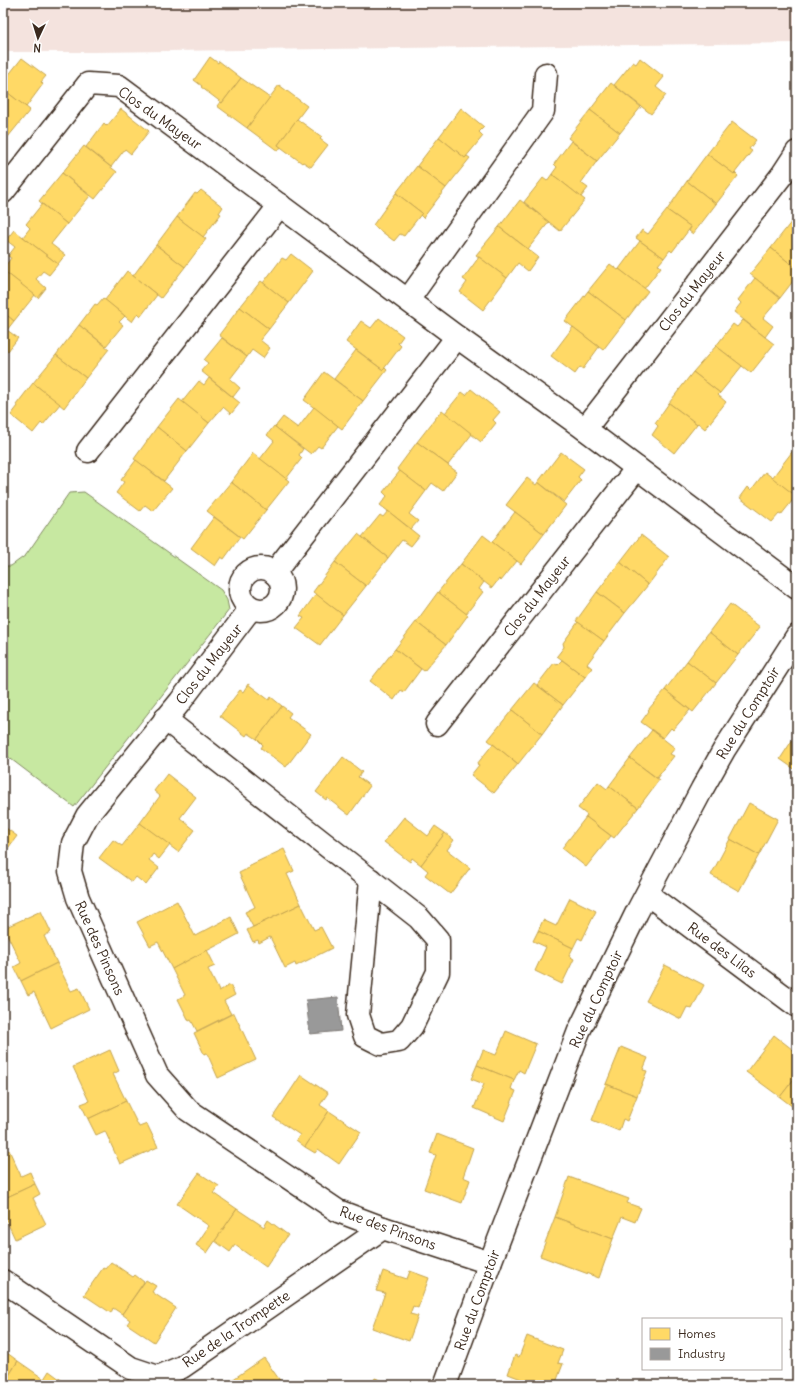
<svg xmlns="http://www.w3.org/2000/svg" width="800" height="1388" viewBox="0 0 800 1388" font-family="Delius,sans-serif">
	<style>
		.built { fill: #f4e3de }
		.green { fill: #c7e8a1; stroke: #818960 }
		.homes { fill: #ffd966; stroke: #c4a450 }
		.industry { fill: #999; stroke: #7d7874 }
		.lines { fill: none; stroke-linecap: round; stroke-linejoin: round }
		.minor-casing { stroke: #3b2a1e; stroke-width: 25 }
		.minor { stroke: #fff; stroke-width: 22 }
		.labels { text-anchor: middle; stroke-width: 4; stroke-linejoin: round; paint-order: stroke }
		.street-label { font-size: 14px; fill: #3b2a1e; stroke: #fff }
	</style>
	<rect width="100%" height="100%" fill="#fff"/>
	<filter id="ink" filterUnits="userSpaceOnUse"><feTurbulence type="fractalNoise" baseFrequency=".025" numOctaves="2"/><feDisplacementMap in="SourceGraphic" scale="8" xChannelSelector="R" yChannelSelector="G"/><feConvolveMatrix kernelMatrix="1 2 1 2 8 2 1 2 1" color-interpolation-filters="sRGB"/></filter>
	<g filter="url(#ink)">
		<path class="built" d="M3,3H797V43L94,52H3Z"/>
		<path class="green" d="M84,492L221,590L227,600L229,610L74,807L3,753V566H11L26,555L69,493Z"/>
		<g class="homes">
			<path d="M210,57L218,63L219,61L241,78L222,103L201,87L202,86L194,80Z"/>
			<path d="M22,58L46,76L41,82L43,84L26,107L3,89V82Z"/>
			<path d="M640,58L664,77L656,87L666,95L651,114L614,85L633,62L636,64Z"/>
			<path d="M241,78L270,98L247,128L217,106L220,102L222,103Z"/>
			<path d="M611,83L641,107L620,133L590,110Z"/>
			<path d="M279,85L307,106L278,145L281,147L278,151L247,128Z"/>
			<path d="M3,89L30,110L8,137L3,134Z"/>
			<path d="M461,108L484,127L479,132L483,136L465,158L439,137Z"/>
			<path d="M121,109L149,131L131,154L125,149L111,167L86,147L104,123L107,126Z"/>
			<path d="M590,110L620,133L597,161L568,138Z"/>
			<path d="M297,119L322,137L320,139L328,145L311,167L303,162L302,163L278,145Z"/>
			<path d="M732,122L756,140L749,149L752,151L734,174L707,154Z"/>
			<path d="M439,137L465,158L467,156L470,158L446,188L417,166Z"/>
			<path d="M571,141L597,161L581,183L588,188L581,197L552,174L557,167L554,164Z"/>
			<path d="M84,146L117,172L95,199L62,173Z"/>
			<path d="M707,154L734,174L735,173L738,176L716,204L687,181Z"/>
			<path d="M417,166L446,188L423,218L420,215L422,213L396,193Z"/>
			<path d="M62,173L90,196L67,224L39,201Z"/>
			<path d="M552,174L585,200L560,231L524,202L543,178L547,181Z"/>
			<path d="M687,181L716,204L693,234L689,231L691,227L667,210Z"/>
			<path d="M201,190L223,207L219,213L221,214L203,237L177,217L195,193L197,194Z"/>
			<path d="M396,193L422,213L404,236L400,234L394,241L373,225Z"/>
			<path d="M520,200L549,222L528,249L499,227Z"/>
			<path d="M42,204L67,224L51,244L65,255L58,264L23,237L30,228L26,224Z"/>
			<path d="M667,210L691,227L672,252L670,250L664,258L636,238L642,230L648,234Z"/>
			<path d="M177,217L206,239L185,267L156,245Z"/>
			<path d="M792,221L797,225V269L771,248Z"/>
			<path d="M499,227L538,257L528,271L518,263L507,278L476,255Z"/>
			<path d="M14,230L58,264L49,275L43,271L36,279L46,288L38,298L3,270V263L6,265L11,258L8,256L15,247L6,240Z"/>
			<path d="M640,241L664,258L658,265L661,267L644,289L619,269Z"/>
			<path d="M156,245L185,267L161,298L133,276Z"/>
			<path d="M771,248L797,269V276L780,298L750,274Z"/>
			<path d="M291,254L313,271L289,303L263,283L282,258L286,260Z"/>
			<path d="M479,257L507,278L483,310L460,292L467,282L463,279Z"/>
			<path d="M610,264L618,270L619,269L648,291L626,320L588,291Z"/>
			<path d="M3,270L35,295L14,321L3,312Z"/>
			<path d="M127,271L157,295L141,316L138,313L132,322L105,300Z"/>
			<path d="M755,278L780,298L763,318L773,326L765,337L734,312L741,303L738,300Z"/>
			<path d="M261,281L289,303L269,329L240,307Z"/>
			<path d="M588,291L626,320L603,350L565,321Z"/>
			<path d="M103,298L125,316L119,322L123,325L106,346L79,325L95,304L97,305Z"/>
			<path d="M240,307L269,329L260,340L270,348L263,358L252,350L247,357L219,335Z"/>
			<path d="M3,312L14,321L7,330L18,338L8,351L3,347Z"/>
			<path d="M379,318L403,336L398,343L401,346L383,370L346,342L361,321L371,328Z"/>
			<path d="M743,320L774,344L751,373L716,346L733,324L737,327Z"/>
			<path d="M79,325L109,349L86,378L56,355Z"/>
			<path d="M573,327L599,347L583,369L580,367L575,374L551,356Z"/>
			<path d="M222,338L247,357L230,379L240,388L233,397L201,371L208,363L204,360Z"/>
			<path d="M716,346L742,366L720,393L693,372Z"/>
			<path d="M356,350L383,370L385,368L387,370L363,401L334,379Z"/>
			<path d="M56,355L86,378L64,408L33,383Z"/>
			<path d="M324,372L363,401L342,429L304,400Z"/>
			<path d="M693,372L720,393L718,395L726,402L705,429L698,423L697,424L669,403Z"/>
			<path d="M209,378L240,403L231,414L223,407L209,423L182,402L199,381L204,385Z"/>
			<path d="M33,383L60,404L43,425L41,423L33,433L11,415L18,406L16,405Z"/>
			<path d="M471,389L500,412L493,420L496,423L481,442L445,413L462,392L466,395Z"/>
			<path d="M179,399L209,423L187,451L157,427Z"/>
			<path d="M669,403L697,424L674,453L652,435L658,426L655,423Z"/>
			<path d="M314,407L338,426L321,448L318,446L311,454L275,427L283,417L298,428Z"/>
			<path d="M442,410L472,434L448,465L417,442Z"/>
			<path d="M274,426L303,449L299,455L302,458L286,479L260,459L274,441L267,435Z"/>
			<path d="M157,427L187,451L164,481L134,459Z"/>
			<path d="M417,442L457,472L443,491L432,483L426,491L397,469Z"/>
			<path d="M795,448L797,449V497L772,478Z"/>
			<path d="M561,452L584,469L578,477L581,480L564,502L538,482Z"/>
			<path d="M253,453L289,481L266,510L231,482Z"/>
			<path d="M136,460L172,488L153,511L145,505L140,511L116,493L124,482L121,480Z"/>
			<path d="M400,471L426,491L409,514L418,521L411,529L380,505L387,496L383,492Z"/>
			<path d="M765,472L796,496L781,515L779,514L772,522L740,498L748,487L751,490Z"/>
			<path d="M527,478L536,485L538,482L566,505L544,534L506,505Z"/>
			<path d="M231,482L266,510L243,539L207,511Z"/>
			<path d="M388,511L419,536L411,546L402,540L388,558L362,537L380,515L383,517Z"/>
			<path d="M515,512L544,534L521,564L492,542Z"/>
			<path d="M214,517L240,537L224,559L221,557L215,566L191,548Z"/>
			<path d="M358,534L388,558L366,586L335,562Z"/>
			<path d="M483,535L517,561L501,581L499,579L492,588L461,564Z"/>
			<path d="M641,535L669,557L648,585L620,562Z"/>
			<path d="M335,562L366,586L343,615L313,592Z"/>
			<path d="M620,562L648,585L625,613L597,592Z"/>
			<path d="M461,564L484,582L479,589L483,592L466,614L438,592Z"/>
			<path d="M438,592L468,615L446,645L416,622Z"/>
			<path d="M597,592L625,613L604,641L576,621Z"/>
			<path d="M316,594L343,615L320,645L296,628L304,618L300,616Z"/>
			<path d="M730,604L760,627L738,655L709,632Z"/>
			<path d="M416,622L446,645L424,671L395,649Z"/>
			<path d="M578,622L604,641L587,664L592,668L585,677L557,656L564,647L563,643Z"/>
			<path d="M709,632L738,655L716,683L687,661Z"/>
			<path d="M395,649L421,669L404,692L401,690L394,700L370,681Z"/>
			<path d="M562,660L585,677L563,705L537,685L554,663L557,665Z"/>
			<path d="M687,661L716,683L693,712L665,690Z"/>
			<path d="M534,683L563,705L542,734L512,710Z"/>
			<path d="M248,684L269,700L271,697L282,706L257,739L248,733L246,736L220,716L240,690L243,692Z"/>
			<path d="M665,690L690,710L673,730L671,728L663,738L641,722L649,711L648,710Z"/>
			<path d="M282,706L291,713L288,717L311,734L286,767L261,748L263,745L257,739Z"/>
			<path d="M512,710L542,734L518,764L488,740Z"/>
			<path d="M652,730L675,748L670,754L674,756L657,778L630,758Z"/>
			<path d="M797,733V771L780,759Z"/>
			<path d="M493,744L518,764L494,793L471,775L479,765L477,764Z"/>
			<path d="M343,757L362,772L358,777L370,786L349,815L327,798L326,800L316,792Z"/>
			<path d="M630,758L659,780L638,808L609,786Z"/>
			<path d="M167,774L196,797L180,818L195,830L178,852L140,823L160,796L154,791Z"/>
			<path d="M598,782L607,789L609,786L638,808L614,838L586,817L587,815L578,808Z"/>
			<path d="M749,803L778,819L759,855L730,839Z"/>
			<path d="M404,817L428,836L435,826L445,833L421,865L412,858L410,862L384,842Z"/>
			<path d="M586,817L611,836L586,867L562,848Z"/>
			<path d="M140,823L170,845L159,859L153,854L149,860L159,868L146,885L136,877L132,882L99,858L113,840L122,846Z"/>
			<path d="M3,826L17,836L3,855Z"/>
			<path d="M445,833L454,840L447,850L470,868L450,894L425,875L428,871L421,865Z"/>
			<path d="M730,839L759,855L739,891L711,875Z"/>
			<path d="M284,849L294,871L287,874L301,904L253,927L245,912L255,907L239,873L249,868L248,866Z"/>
			<path d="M570,898L596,911L582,940L578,938L573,948L538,931L543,920L556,926Z"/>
			<path d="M177,901L195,936L231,917L239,934L172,969L158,942L150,946L137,922Z"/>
			<path d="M301,904L314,930L321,927L332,948L296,966L295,963L285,968L270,937L259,943L258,940L253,942L247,930Z"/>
			<path d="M41,911L51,932L44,936L57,963L21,981L14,967L21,963L4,928Z"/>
			<path d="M538,931L573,948L569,956L574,959L562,984L535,971L546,947L533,941Z"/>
			<path d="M207,950L215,966L208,969L219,991L230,985L235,995L224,1001L231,1014L197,1031L191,1020L189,1021L178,999L185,995L172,969Z"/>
			<path d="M57,963L71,991L79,988L89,1009L51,1028L34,992L28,995L21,981Z"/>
			<path d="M665,965L704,985L692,1009L687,1007L681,1019L646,1001Z"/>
			<path d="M234,1013L256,1060L218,1078L207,1053L204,1054L194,1033Z"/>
			<path d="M506,1031L536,1044L524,1073L519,1070L514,1080L477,1065L483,1050L496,1055Z"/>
			<path d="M774,1035L797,1053V1075L780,1097L746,1072Z"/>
			<path d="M621,1047L648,1058L643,1070L647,1071L637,1096L606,1084Z"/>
			<path d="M110,1050L119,1071L113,1074L126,1101L88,1119L81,1104L89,1101L73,1067Z"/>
			<path d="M477,1065L514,1080L511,1089L516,1091L504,1121L474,1108L484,1084L471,1079Z"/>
			<path d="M301,1075L328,1093L320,1105L329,1111L305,1147L296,1140L300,1135L273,1117Z"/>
			<path d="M797,1075V1110L780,1097Z"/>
			<path d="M606,1084L637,1096L627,1121L623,1119L619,1131L592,1120Z"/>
			<path d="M126,1101L139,1127L147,1124L158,1147L120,1164L105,1131L96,1135L88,1119Z"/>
			<path d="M329,1111L361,1132L339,1164L318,1149L315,1153L305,1147Z"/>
			<path d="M437,1134L473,1148L463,1177L470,1180L462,1203L424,1189L436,1155L430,1153Z"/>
			<path d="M9,1150L21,1176L30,1172L35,1184L3,1199V1153Z"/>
			<path d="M199,1173L219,1186L214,1193L237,1209L207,1253L196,1245L209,1226L177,1204Z"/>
			<path d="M569,1177L629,1199L627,1203L641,1208L635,1222L622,1217L613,1239L555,1217Z"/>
			<path d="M35,1184L40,1194L33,1198L46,1224L15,1239L3,1213V1199Z"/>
			<path d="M237,1209L264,1227L268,1220L288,1235L266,1267L235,1245L230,1252L215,1241Z"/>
			<path d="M555,1217L613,1239L599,1278L540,1256Z"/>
			<path d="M111,1262L133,1277L135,1275L144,1282L122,1314L113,1308L111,1313L84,1295L103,1268L105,1269Z"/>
			<path d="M383,1271L407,1279L410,1271L429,1278L418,1308L413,1306L410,1314L418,1316L409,1341L372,1328L385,1293L376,1291Z"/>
			<path d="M146,1280L156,1286L152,1292L176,1308L154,1342L127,1324L130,1320L122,1314Z"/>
			<path d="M527,1336L563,1350L558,1363L563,1364L555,1385H537L508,1374L515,1355L519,1357Z"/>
			<path d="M3,1350L18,1361L3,1384Z"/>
			<path d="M264,1358L281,1382L277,1385H231L229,1382Z"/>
			<path d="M18,1361L44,1379L49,1371L68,1385H3Z"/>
			<path d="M375,1378L393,1385H372Z"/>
		</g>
		<path class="industry" d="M338,997L341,1031L310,1034L306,1000Z"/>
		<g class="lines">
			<g class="minor-casing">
				<g id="minor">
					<path d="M3,192L88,84L119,86L457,337L585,429L797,588"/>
					<path d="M408,300L543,111L546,74"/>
					<path d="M585,429L782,175L797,152"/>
					<path d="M88,451L280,205"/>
					<circle cx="261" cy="589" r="21"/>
					<path d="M274,573L457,337"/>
					<path d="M251,608L180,702L87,816L73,843L70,871L78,898L157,1075L188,1110L338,1211L383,1228L490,1263"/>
					<path d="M165,719L419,918L438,940V972L412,1026L399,1041L381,1044L365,1036L358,1015L371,880"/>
					<path d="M437,724L637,468"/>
					<path d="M647,894L797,1006"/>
					<path d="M3,1281L131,1368L158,1377L182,1367L383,1228"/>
					<path d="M445,1385L490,1263L579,1031L637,912L702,789L724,750L797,636"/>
				</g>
			</g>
			<use href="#minor" class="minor"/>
		</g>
	</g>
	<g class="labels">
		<g class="street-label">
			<text transform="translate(160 118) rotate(35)" y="5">Clos du Mayeur</text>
			<text transform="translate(692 291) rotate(-52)" y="5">Clos du Mayeur</text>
			<text transform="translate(537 596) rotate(-52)" y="5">Clos du Mayeur</text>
			<text transform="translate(209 664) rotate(-52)" y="5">Clos du Mayeur</text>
			<text transform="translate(748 713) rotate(-58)" y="5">Rue du Comptoir</text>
			<text transform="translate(100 948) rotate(66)" y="5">Rue des Pinsons</text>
			<text transform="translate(722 950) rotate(37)" y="5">Rue des Lilas</text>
			<text transform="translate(596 999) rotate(-65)" y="5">Rue du Comptoir</text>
			<text transform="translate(388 1228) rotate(20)" y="5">Rue des Pinsons</text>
			<text transform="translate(477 1300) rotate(-70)" y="5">Rue du Comptoir</text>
			<text transform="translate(236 1329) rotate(-34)" y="5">Rue de la Trompette</text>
		</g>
	</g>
	<rect width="800" height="1388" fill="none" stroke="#fff" stroke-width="16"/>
	<rect x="8" y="8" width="784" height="1372" fill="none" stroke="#3b2a1e" stroke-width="1.5" filter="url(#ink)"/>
	<rect x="642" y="1318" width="140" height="52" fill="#ffffff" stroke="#b1aaa5"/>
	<rect x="650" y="1328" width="20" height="12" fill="#ffd966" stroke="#b1aaa5"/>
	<text x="678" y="1338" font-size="12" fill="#3b2a1e">Homes</text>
	<rect x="650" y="1348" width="20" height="12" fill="#999999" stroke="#b1aaa5"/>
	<text x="678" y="1358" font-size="12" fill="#3b2a1e">Industry</text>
	<g transform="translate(38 38) rotate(184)" stroke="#ffffff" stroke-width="3" paint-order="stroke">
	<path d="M0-3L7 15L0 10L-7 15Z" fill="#3b2a1e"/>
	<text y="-6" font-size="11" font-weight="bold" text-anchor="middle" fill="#3b2a1e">N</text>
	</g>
</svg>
